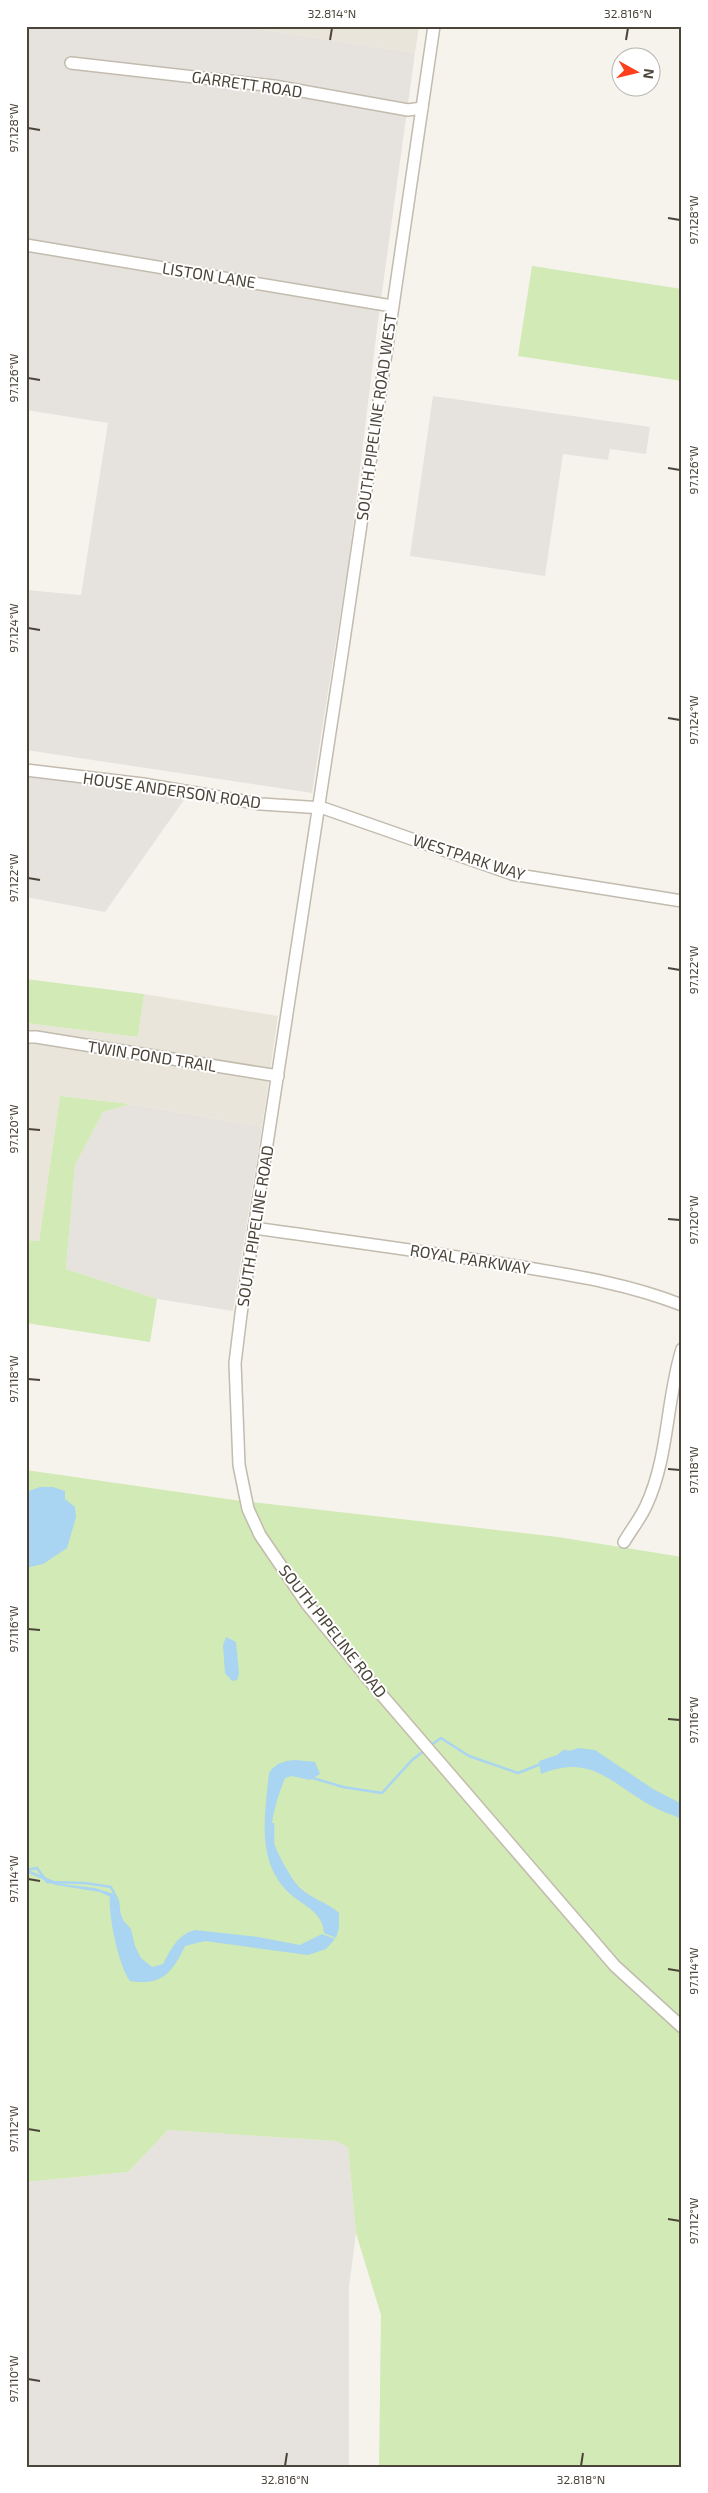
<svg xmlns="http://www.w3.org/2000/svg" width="708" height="2493" viewBox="0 0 708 2493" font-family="'Exo 2',sans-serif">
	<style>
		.residential { fill: #eae5da }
		.industrial { fill: #e6e2dd }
		.green { fill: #d2eab5 }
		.water { fill: #a9d4f2 }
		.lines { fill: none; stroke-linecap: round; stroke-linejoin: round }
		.stream { stroke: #a9d4f2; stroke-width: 2.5 }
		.minor-casing { stroke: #c2bbae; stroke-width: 14 }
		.minor { stroke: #fff; stroke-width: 11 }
		.ticks { fill: none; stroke: #4b4439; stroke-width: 2 }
		.labels { text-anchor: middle; stroke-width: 4; stroke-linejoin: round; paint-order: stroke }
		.street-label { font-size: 16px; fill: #4b4439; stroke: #fff }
		.neatline { fill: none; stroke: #4b4439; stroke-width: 2 }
		.ticks-label { font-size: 12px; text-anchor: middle; fill: #4b4439 }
	</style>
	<rect width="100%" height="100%" fill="#f6f3ec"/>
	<g class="residential">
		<path d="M236,26H419L415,53Z"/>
		<path d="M144,994L278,1016L262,1127L130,1104L60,1096L39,1241L26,1240V1023L138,1037Z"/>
	</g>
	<g class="industrial">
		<path d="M26,26H236L415,53L378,321L349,559L312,793L26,750V590L81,595L108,423L26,410Z"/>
		<path d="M433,396L650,427L646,454L610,449L608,460L563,454L545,576L410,556Z"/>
		<path d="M26,774L186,797L105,912L26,897Z"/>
		<path d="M130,1104L262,1127L233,1311L157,1299L66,1269L75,1165L103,1112Z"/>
		<path d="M168,2130L336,2141L348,2146L356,2233L349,2287V2467H26V2182L128,2172Z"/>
	</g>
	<g class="green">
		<path d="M532,266L682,289V381L518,356Z"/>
		<path d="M26,979L144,994L138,1037L26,1023Z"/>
		<path d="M60,1096L130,1104L103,1112L75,1165L66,1269L157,1299L150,1342L26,1323V1240L39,1241Z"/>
		<path d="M26,1470L234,1500L558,1537L682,1557V2467H379L381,2315L356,2233L348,2147L336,2141L168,2130L128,2172L26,2182Z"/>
	</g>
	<g class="water">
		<path d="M40,1487H53L65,1491V1499L75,1507L76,1517L67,1548L43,1564L26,1568V1492Z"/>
		<path d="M226,1637L236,1642L239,1674L237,1680L232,1681L225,1673L223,1645Z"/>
		<path d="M578,1748L595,1750L653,1789L682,1804V1819C667,1813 653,1808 640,1799C604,1776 586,1756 541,1774L539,1761Z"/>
		<path d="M295,1760L315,1762L320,1774L310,1780L292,1776L285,1778C279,1793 270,1819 272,1835C274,1849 290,1877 299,1887C311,1899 327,1902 339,1913V1928L336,1938L324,1933C323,1911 301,1905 287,1891C256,1859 265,1813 269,1773C276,1763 283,1761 295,1760Z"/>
		<path d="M26,1869L61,1884L95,1888L114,1894L123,1920L131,1929L135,1946L141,1958L152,1967L163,1964C171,1949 178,1934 195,1930L258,1937L300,1945L322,1934L335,1939L326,1949L308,1955L205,1941L185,1946C172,1973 162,1986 130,1981C119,1967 108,1915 110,1897L100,1892L56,1885L26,1872Z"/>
	</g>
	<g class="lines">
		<g class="stream">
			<path d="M431,1745L441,1738L469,1756L518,1773L541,1764"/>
			<path d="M559,1755L564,1751L570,1752"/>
			<path d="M313,1778L343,1787L382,1793L412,1760L425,1750"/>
			<path d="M273,1841V1824"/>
			<path d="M26,1870L37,1868L47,1882L85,1883L111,1887L118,1901L119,1911"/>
		</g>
		<g class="minor-casing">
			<g id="minor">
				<path d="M434,26L343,647L241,1314L235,1363L239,1465L248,1509L260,1535L307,1604L374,1686L615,1966L682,2027"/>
				<path d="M71,63L274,86L408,110L422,108"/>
				<path d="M26,245L392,306"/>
				<path d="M26,770L143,784L261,804L323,808L512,874L682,901"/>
				<path d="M26,1037H36L278,1076"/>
				<path d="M254,1228C338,1240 421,1251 504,1264C564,1274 624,1282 682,1305"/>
				<path d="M624,1542C631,1530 640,1519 646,1506C669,1457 666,1400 682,1349"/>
			</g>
		</g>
		<use href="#minor" class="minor"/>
	</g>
	<path class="ticks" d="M330,40L332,28M626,40L628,28M28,128L40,130M668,218L680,220M28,378L40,380M668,468L680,470M28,628L40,630M668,718L680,720M28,878L40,880M668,968L680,970M28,1129L40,1130M668,1219L680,1220M28,1379L40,1380M668,1469L680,1470M28,1629L40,1630M668,1719L680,1720M28,1879L40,1881M668,1969L680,1971M28,2129L40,2131M668,2219L680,2221M28,2379L40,2381M285,2466L287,2453M581,2466L583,2453"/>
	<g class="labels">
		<g class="street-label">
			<text transform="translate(247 84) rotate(8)" y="6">GARRETT ROAD</text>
			<text transform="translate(209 275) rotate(9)" y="6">LISTON LANE</text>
			<text transform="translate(376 417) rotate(-82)" y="6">SOUTH PIPELINE ROAD WEST</text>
			<text transform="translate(172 790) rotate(8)" y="6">HOUSE ANDERSON ROAD</text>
			<text transform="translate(469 857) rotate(18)" y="6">WESTPARK WAY</text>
			<text transform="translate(152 1056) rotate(9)" y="6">TWIN POND TRAIL</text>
			<text transform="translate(255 1226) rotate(-81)" y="6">SOUTH PIPELINE ROAD</text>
			<text transform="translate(470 1259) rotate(9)" y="6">ROYAL PARKWAY</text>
			<text transform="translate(333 1631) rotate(52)" y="6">SOUTH PIPELINE ROAD</text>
		</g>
	</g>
	<rect width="708" height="2493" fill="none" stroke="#ffffff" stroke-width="55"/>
	<g transform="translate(636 72) rotate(98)"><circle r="24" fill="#ffffff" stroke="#b7b4b0"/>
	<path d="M0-4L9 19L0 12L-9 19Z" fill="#fc3f1d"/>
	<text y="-8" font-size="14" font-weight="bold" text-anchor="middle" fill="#4b4439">N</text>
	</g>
	<rect x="28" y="28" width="652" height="2438" class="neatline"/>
	<g class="ticks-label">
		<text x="332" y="18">32.814°N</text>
		<text x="628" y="18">32.816°N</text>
		<text transform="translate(14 128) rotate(-90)" y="4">97.128°W</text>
		<text transform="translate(694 220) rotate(-90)" y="4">97.128°W</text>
		<text transform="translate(14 378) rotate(-90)" y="4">97.126°W</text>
		<text transform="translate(694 470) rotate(-90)" y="4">97.126°W</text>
		<text transform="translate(14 628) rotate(-90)" y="4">97.124°W</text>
		<text transform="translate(694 720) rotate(-90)" y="4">97.124°W</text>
		<text transform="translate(14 878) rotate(-90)" y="4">97.122°W</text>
		<text transform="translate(694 970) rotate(-90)" y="4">97.122°W</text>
		<text transform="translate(14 1129) rotate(-90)" y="4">97.120°W</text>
		<text transform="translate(694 1220) rotate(-90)" y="4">97.120°W</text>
		<text transform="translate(14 1379) rotate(-90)" y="4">97.118°W</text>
		<text transform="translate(694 1470) rotate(-90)" y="4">97.118°W</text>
		<text transform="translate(14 1629) rotate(-90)" y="4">97.116°W</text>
		<text transform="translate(694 1720) rotate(-90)" y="4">97.116°W</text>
		<text transform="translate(14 1879) rotate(-90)" y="4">97.114°W</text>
		<text transform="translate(694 1971) rotate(-90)" y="4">97.114°W</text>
		<text transform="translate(14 2129) rotate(-90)" y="4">97.112°W</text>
		<text transform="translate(694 2221) rotate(-90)" y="4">97.112°W</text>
		<text transform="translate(14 2379) rotate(-90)" y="4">97.110°W</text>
		<text x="285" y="2484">32.816°N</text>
		<text x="581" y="2484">32.818°N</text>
	</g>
</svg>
